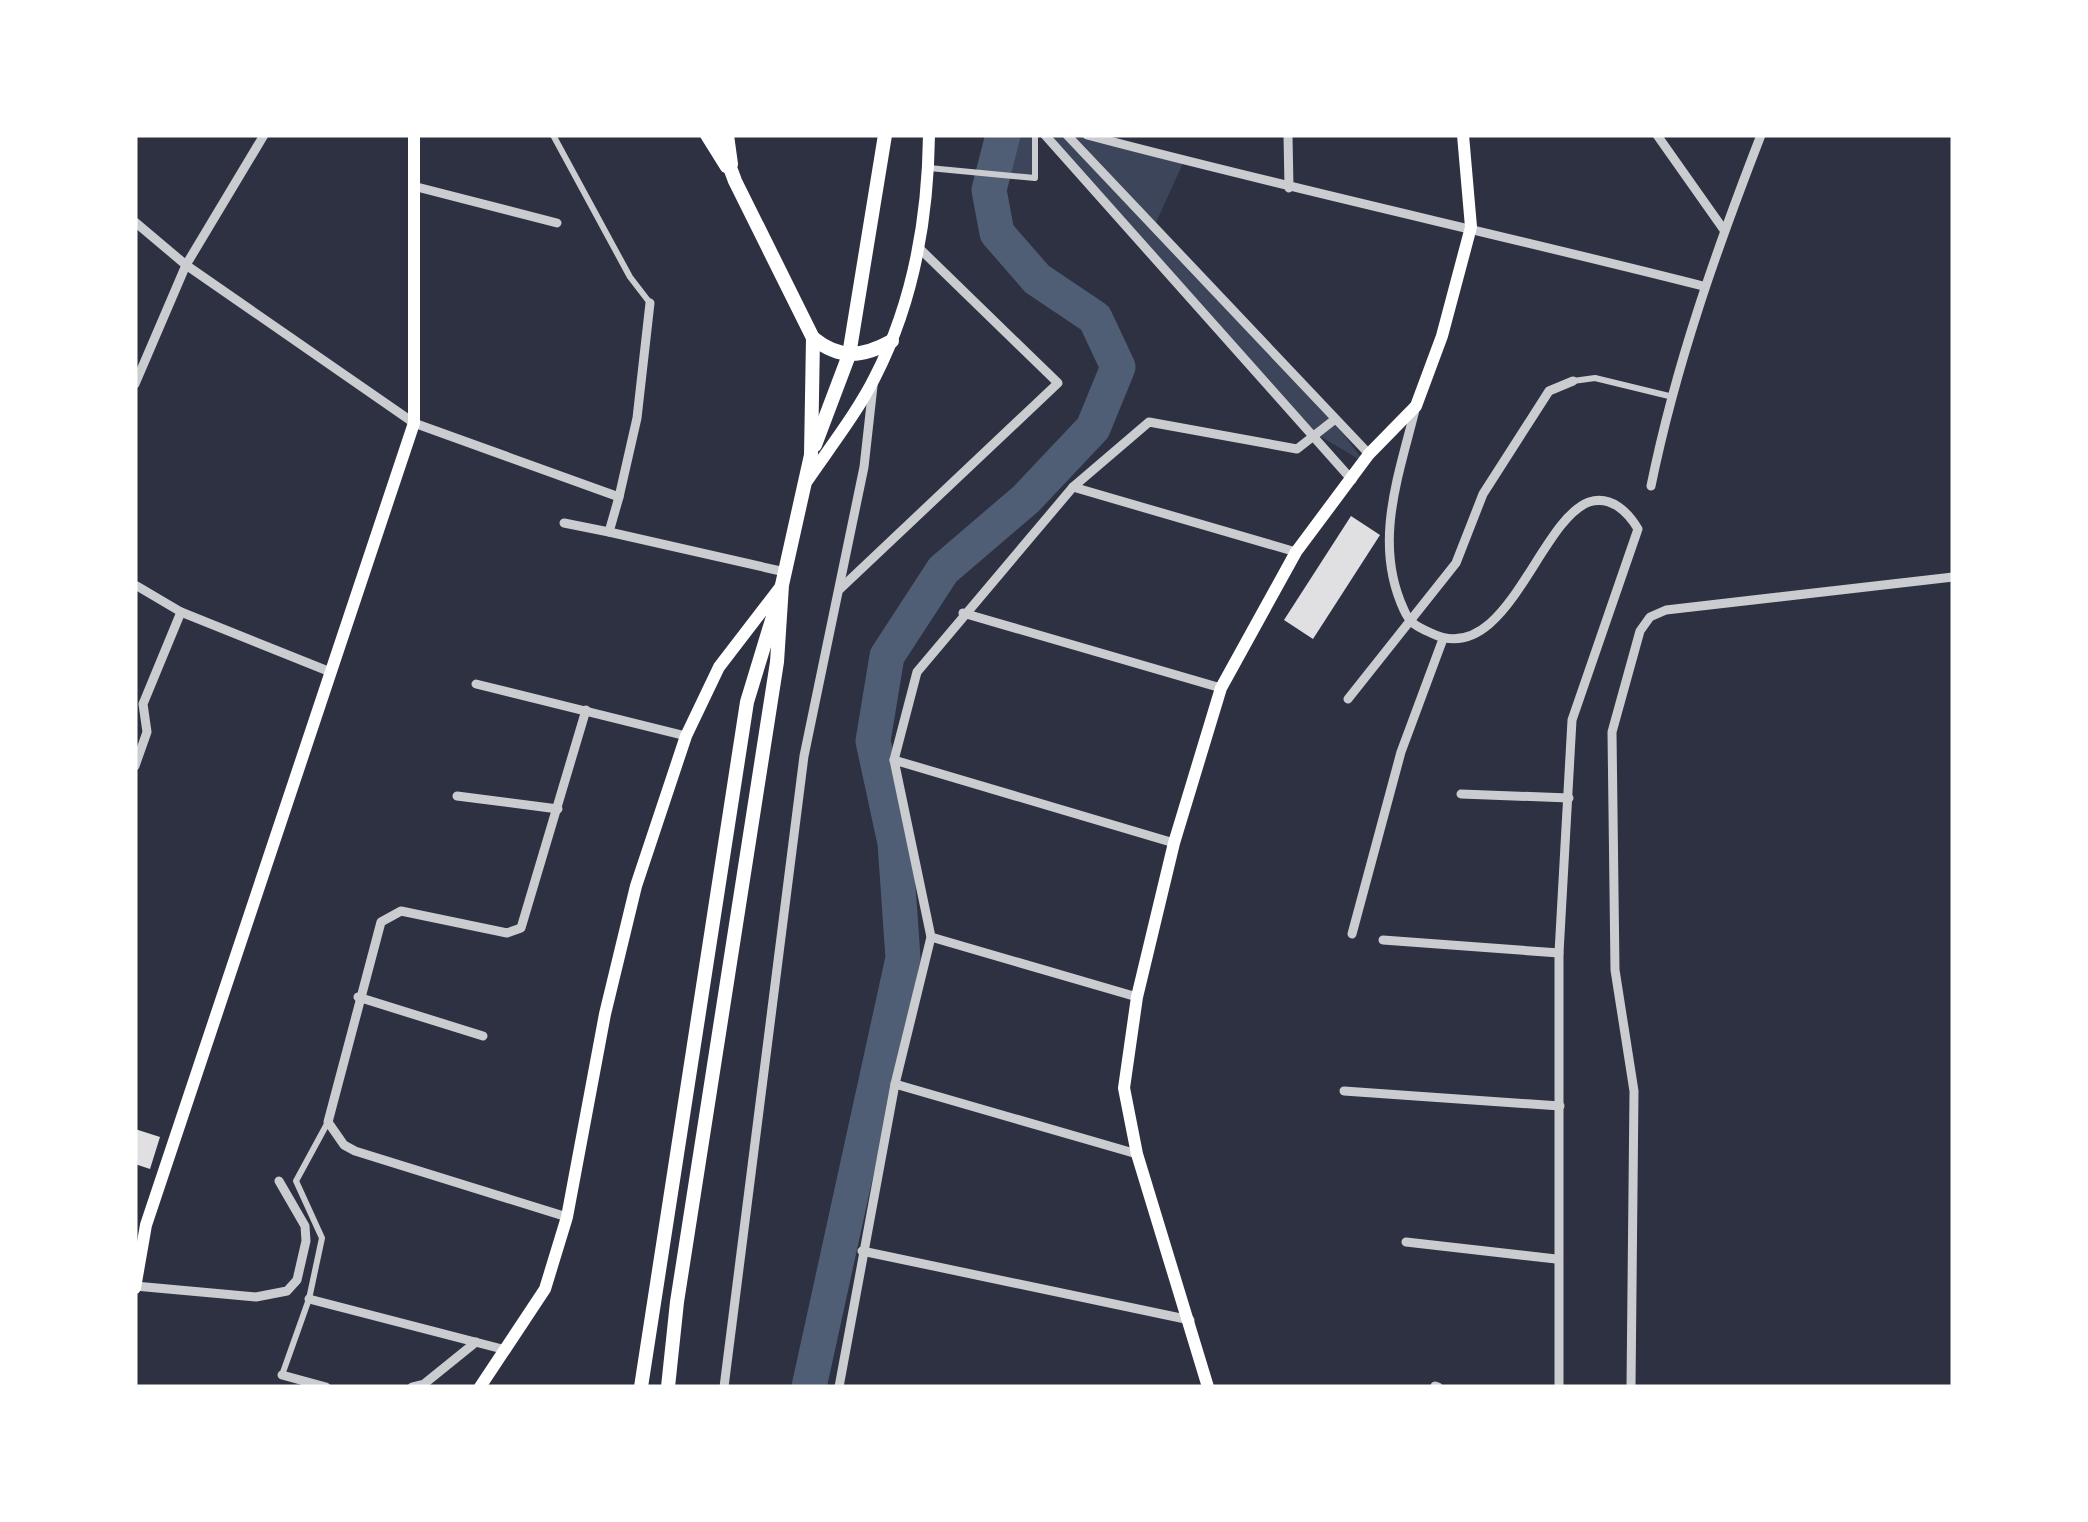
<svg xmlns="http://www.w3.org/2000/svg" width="2088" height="1522" viewBox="0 0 2088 1522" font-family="'Golos Text',sans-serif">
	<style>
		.green { fill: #3c4559 }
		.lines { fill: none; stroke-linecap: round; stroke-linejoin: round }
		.river { stroke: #4f5d75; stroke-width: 35 }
		.building { fill: #e0e0e3 }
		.pedestrian { stroke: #caccd0; stroke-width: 6 }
		.minor { stroke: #caccd0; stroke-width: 9 }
		.secondary { stroke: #fff; stroke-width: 12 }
		.primary { stroke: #fff; stroke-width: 14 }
	</style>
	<rect width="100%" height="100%" fill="#2d3142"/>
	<g class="green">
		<path d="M1003,135H1035V178L995,174Z"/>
		<path d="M1045,135H1086L1184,161L1154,227L1328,413L1365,463L1318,435Z"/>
	</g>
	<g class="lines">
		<path class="river" d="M809,1387L903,958L895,843L873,741L887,656L943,570L1026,499L1093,428L1118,367L1095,318L1037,279L997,233L989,190L1003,135"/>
	</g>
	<g class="building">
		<path d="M1351,516L1380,535L1313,639L1284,620Z"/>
		<path d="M135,1129L160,1137L150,1169L135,1164Z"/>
	</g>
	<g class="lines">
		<g class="pedestrian">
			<path d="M553,135L630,277L650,303"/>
			<path d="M929,168L1035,178V135"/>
			<path d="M1573,381L1595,378L1669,396"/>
			<path d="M282,1375L309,1299L322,1238L296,1181L328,1122"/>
		</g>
		<g class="minor">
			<path d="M1045,135L1352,480"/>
			<path d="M1067,135L1369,454"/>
			<path d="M1087,135C1291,189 1498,234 1703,286"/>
			<path d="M1288,135L1289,188"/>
			<path d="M1657,135L1724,230"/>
			<path d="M413,186L557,223"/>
			<path d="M135,222L186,265L414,423L619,497L609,532L785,572"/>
			<path d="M135,384L186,265L264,135"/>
			<path d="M1415,410C1398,478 1373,544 1404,610C1410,624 1418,627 1431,633C1506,670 1538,521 1589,502C1611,495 1628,512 1638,529L1572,720L1559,953V1387"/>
			<path d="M1651,486C1676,364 1716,251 1761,135"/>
			<path d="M1073,487L1296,552"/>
			<path d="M619,497L637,418L650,303"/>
			<path d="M564,523L609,532"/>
			<path d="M137,586L181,612L328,671"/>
			<path d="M840,589L1058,383L919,248"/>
			<path d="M963,613L1221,688"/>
			<path d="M476,684L686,736"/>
			<path d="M1348,699L1456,563L1483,494L1549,391L1573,381"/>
			<path d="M894,760L1174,843"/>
			<path d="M135,766L147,732L143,704L181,612"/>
			<path d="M1461,794L1569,798"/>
			<path d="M457,796L558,809"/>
			<path d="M1352,934L1401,752L1443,639"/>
			<path d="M931,937L1137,997"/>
			<path d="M1383,940L1559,953"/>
			<path d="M358,997L483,1036"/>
			<path d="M895,1084L1137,1154"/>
			<path d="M1344,1091L1560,1106"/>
			<path d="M567,1217L355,1151L344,1145L328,1122L381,922L401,911L507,933L521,928L586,710"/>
			<path d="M1406,1242L1556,1259"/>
			<path d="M862,1251L1190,1320"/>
			<path d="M135,1286L256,1297L287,1291L297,1280L306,1241L305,1226L279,1181"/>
			<path d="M309,1299L506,1350"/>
			<path d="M282,1375L326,1387"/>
			<path d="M1435,1386L1438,1387"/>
			<path d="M412,1387L424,1384L476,1342"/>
			<path d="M724,1387L804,756L864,467L873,386"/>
			<path d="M839,1387L895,1084L931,937L894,760L917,672L1073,487L1149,422L1297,449L1334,420"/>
			<path d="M1631,1387L1634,1091L1615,970L1612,732L1640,631L1650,617L1666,610L1953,577"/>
		</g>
		<g class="secondary">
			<path d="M706,135L726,167"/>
			<path d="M728,135L732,164"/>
			<path d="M807,481C830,447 857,413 875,377C913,303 928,217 929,135"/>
			<path d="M135,1288L146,1225L414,423V135"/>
			<path d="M480,1387L545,1289L567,1217L605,1014L636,886L686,736L719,667L782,585"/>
			<path d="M1208,1387L1137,1154L1124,1088L1137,997L1174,843L1221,688L1296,552L1369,454L1416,406L1442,336L1471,227L1463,135"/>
		</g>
		<g class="primary">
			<path d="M813,338C840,360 863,357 892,341"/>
			<path d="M815,445L849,355L885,135"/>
			<path d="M641,1387L747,702L775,610"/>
			<path d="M668,1387L677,1302L777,662L782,585L811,455L813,338L735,181L718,135"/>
		</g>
	</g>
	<rect width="2088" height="1522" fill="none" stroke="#ffffff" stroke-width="275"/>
</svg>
